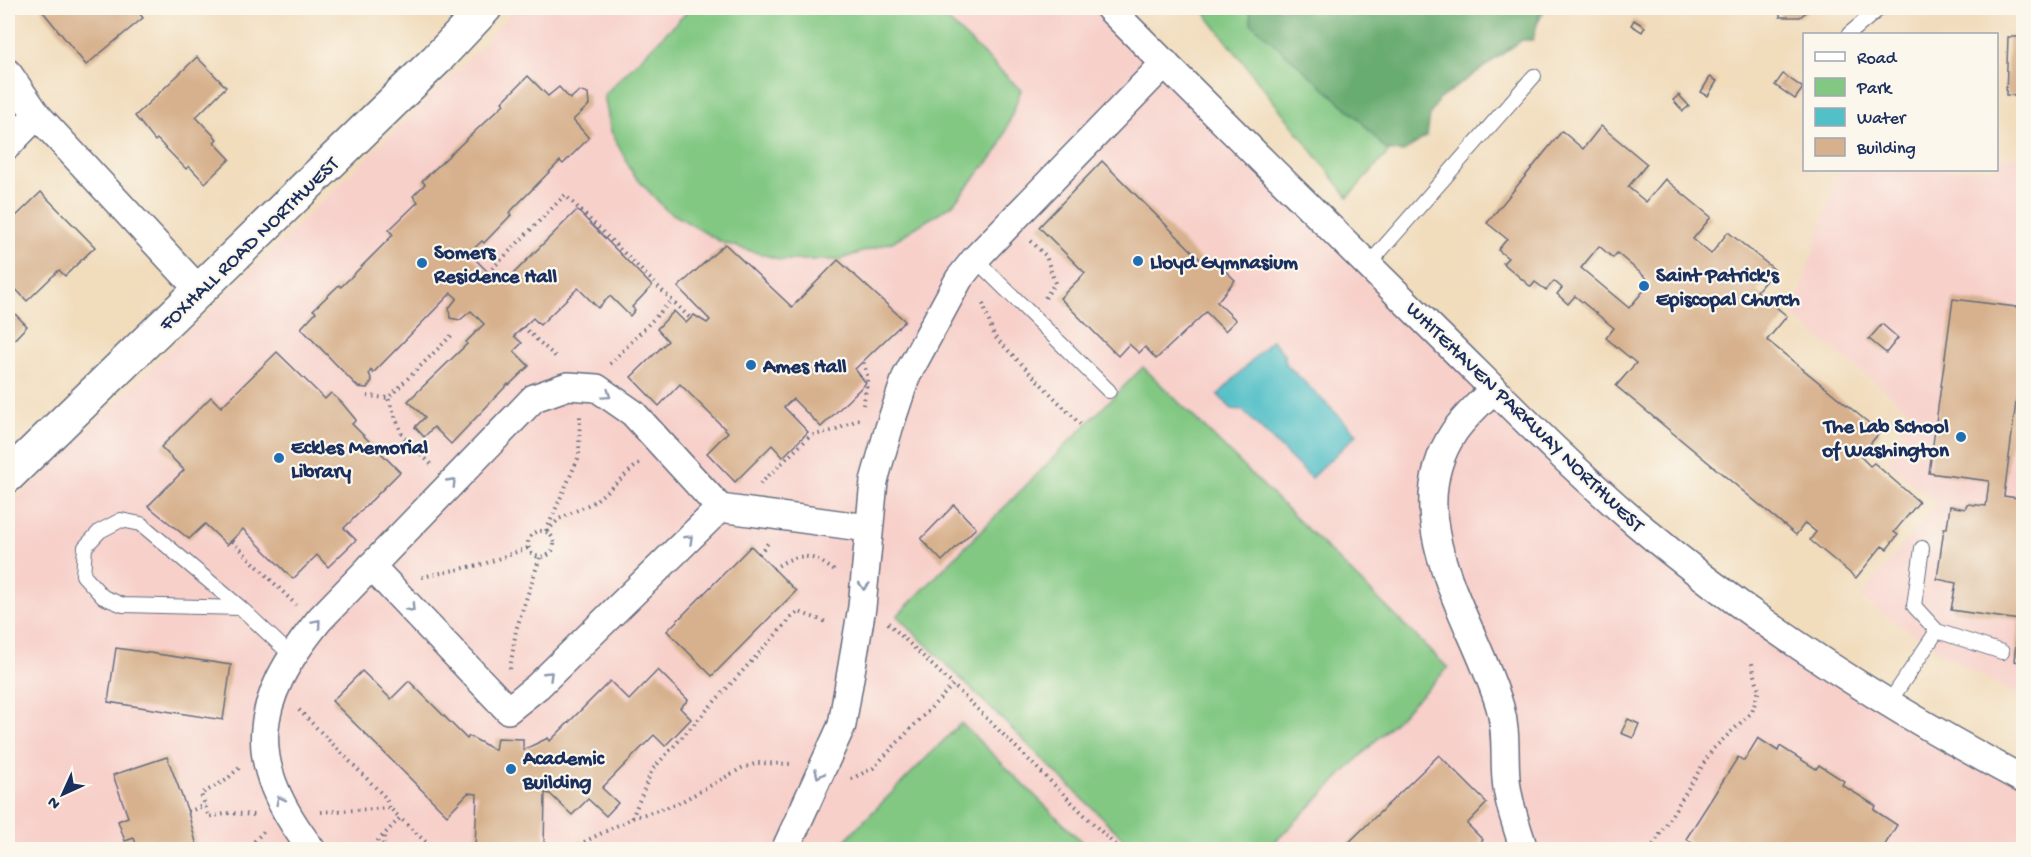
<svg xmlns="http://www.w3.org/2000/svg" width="2031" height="857" viewBox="0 0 2031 857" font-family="'Gochi Hand',sans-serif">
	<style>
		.built { fill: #f7d0ca }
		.green { fill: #82c883; stroke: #4e7c70; stroke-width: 1.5 }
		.forest { fill: #69ac71; stroke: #426e68; stroke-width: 1.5 }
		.water { fill: #52c0c7; stroke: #367892; stroke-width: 1.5 }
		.building { fill: #d7b18d; fill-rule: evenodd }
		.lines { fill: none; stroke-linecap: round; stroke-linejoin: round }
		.lane-casing { stroke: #666c7f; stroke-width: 16 }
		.street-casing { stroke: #666c7f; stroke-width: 30 }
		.primary-casing { stroke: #666c7f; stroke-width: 36 }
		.path { stroke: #666c7f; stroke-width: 4; stroke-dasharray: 1.5 4.5; stroke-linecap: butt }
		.lane { stroke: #fff; stroke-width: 14 }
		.street { stroke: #fff; stroke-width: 27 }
		.primary { stroke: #fff; stroke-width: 33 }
		.oneway { stroke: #8d97ae }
		.poi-dot { fill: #1f6fb2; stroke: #fbf7ec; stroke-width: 2 }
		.labels { text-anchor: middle; stroke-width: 4.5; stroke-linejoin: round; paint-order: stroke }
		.street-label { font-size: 21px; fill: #1b2f5e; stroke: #fbf7ec }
		.poi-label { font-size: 21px; font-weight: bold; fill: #1b2f5e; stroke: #fbf7ec; text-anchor: start }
	</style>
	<rect width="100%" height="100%" fill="#fbf7ec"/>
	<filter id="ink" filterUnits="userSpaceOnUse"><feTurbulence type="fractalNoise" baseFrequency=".0167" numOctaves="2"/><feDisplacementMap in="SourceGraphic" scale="12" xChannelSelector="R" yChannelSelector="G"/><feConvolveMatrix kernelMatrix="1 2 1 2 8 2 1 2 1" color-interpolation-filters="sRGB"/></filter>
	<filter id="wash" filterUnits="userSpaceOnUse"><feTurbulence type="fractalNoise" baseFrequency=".008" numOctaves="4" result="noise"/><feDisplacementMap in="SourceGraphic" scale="24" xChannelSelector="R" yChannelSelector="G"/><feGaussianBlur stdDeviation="1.35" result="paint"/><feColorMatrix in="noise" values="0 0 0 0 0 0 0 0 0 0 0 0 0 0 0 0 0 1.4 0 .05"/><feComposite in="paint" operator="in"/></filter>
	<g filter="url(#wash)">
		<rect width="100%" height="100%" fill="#f1dcbc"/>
		<g class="built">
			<path d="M515,8H1110L1368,265L1745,607L2024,779L2023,850H8V507L481,47Z"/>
			<path d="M1997,156L2023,157V699L1944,655L1860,598L1936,503L1888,463L1910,411L1793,316L1839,170H1996Z"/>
		</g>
		<g class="green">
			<path d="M691,8H935L1021,90L999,149L952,205L892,242L838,260H781L721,242L666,210L633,174L611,131L604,95Z"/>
			<path d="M1201,8H1546L1532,33L1432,104L1348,197Z"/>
			<path d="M1143,367L1448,668L1268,849H1134L897,616Z"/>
			<path d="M961,723L1089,849H836Z"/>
		</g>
		<path class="forest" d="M1250,8H1541L1533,40H1521L1438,100L1430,115L1427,136L1403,152L1386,150L1359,119L1251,23Z"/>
		<path class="water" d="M1272,340L1284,354L1285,363L1357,434L1311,478L1242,410L1232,409L1218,395Z"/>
		<g id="blocks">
			<g class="building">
				<path d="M40,8H135L143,18L86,65Z"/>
				<path d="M1780,8H1811L1800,17H1780Z"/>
				<path d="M1634,20L1645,27L1642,32L1631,25Z"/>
				<path d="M2008,37H2024V96L2006,95Z"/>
				<path d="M197,57L226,87L196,117L217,139L214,142L230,159L205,183L189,166L186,169L157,139L155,141L135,116Z"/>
				<path d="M1783,74L1803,88L1795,99L1775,85Z"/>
				<path d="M528,76L548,96L559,87L570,99L579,91L588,94L589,105L573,120L589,138L563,164L560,161L509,213L511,215L484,243L482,241L469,253L499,283L501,281L504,283L577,210L652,286L632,307L635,310L630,316L610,296L598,308L578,288L540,325L533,318L514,336L522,343L514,351L529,366L509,385L508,384L451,444L434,427L424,437L415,427L425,417L408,401L467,344L466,342L484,324L471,311L460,320L450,318L449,308L457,298L451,293L373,373L371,370L369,373L372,381L367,388L358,387L301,328L316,312L313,310L339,285L341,287L393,235L389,230L418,202L413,196L425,184L422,181L504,104L502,102Z"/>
				<path d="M1710,77L1717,81L1708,96L1701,92Z"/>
				<path d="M1679,95L1689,106L1683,111L1673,100Z"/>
				<path d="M1601,126L1647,164L1628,187L1646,202L1665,179L1711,217L1693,239L1711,254L1728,232L1775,270L1757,291L1787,316L1767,340L1880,432L1860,456L1870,466L1874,463L1919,502L1894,532L1898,535L1887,549L1882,546L1856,578L1810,540L1816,532L1805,523L1796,535L1616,386L1636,363L1606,338L1614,328L1575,296L1568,304L1557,294L1562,288L1554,281L1546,290L1535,282L1531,287L1503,263L1508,258L1498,250L1507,239L1487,223L1562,131L1583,149ZM1599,246L1613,258L1617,253L1651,282L1629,308L1581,268Z"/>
				<path d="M1102,161L1206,265L1212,258L1235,280L1217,302L1236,320L1225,331L1206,312L1156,359L1145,347L1139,353L1129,344L1118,356L1060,298L1085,273L1039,227Z"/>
				<path d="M41,192L95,247L65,276L59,270L27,301L8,281V231L14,225L11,221Z"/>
				<path d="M725,244L792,307L838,260L905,321L855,369L866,383L821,427L793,399L784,407L808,432L783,457L772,445L735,482L707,453L728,432L680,384L659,406L631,377L668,341L657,329L674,311L686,323L694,315L707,323L710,320L678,287Z"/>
				<path d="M1953,299L2024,308V372L2020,371L2004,496L2024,499V663L2014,661L2019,620L1951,610L1956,583L1937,579L1944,528H1947L1950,506L1965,509L1967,504L1986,506L1989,481L1929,473Z"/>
				<path d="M8,307L27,326L8,346Z"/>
				<path d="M1882,324L1898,338L1886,353L1869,339Z"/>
				<path d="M277,352L325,399L331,393L342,403L356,420L352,424L400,472L344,528L356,540L328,567L317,555L293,579L243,529L227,545L205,524L189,539L148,506L184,470L161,447L211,397L221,407Z"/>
				<path d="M954,505L976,528L942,561L921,539Z"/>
				<path d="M751,546L796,591L712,676L667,631Z"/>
				<path d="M116,648L231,665L223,720L108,702Z"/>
				<path d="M658,670L688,700L680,708L691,719L665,746L654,735L602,788L618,803L606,816L588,799L572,815L550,794L545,793L544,849L540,850L475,849L477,794L468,793L447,815L332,701L362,671L391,699L409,681L467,739L469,736L495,750L497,738L523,739V750L548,738L550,741L610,681L629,700Z"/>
				<path d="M1628,719L1639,724L1633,738L1621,733Z"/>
				<path d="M1758,738L1778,751L1780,746L1816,769L1819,765L1844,781L1842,785L1876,806L1874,810L1897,825L1883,848L1886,850H1687L1692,842L1686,839L1738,757L1744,761Z"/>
				<path d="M1439,755L1487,803L1467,824L1483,840L1473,850H1341Z"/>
				<path d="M167,757L188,812L198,850H138L134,838L125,841L118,821L128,817L113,775Z"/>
			</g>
		</g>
	</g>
	<g filter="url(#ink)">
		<use href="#blocks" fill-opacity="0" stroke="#666c7f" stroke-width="1.5"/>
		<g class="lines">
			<g class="lane-casing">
				<g id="lane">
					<path d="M1849,34L1880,8"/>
					<path d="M975,259L1109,391"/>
					<path d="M1368,265L1534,76"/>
					<path d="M1922,548L1914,606L1937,631L2002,652"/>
					<path d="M241,608L123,605L103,597L83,575L85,547L100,531L121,520L141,524L241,608L292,656"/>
					<path d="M1888,704L1937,631"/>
				</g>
			</g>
			<g class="street-casing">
				<g id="street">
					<path d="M1109,8C1217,116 1326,224 1435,331C1501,396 1566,463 1636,523C1755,624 1887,707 2024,780"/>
					<path d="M8,73L37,115L200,291"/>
					<path d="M8,145L37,115"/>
					<path d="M1494,389C1480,403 1465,416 1454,432C1395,521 1475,621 1500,707C1507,732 1504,754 1506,779C1508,804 1517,826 1524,850"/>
					<path d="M371,566L508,710L538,686L720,508"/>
					<path d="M312,850C244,761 251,703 320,619L534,398L568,386L597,388L633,413L720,508L868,528"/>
					<path d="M785,850L842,725L862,607L874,481L889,428L906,377L959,279L975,259L1165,63"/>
				</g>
			</g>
			<g class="primary-casing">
				<path id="primary" d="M8,476L436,60L485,8"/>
			</g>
			<g class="path">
				<path d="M1031,241L1046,256L1055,283L1045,298"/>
				<path d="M488,273L565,195L690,318"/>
				<path d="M983,304L994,336L1080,424"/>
				<path d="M523,327L558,359"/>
				<path d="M610,364L672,300"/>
				<path d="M367,396L388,398"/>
				<path d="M863,405L868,378L863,361"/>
				<path d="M431,464L403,437L388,398L454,333"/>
				<path d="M760,484L810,436L836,430L861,418"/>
				<circle cx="541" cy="544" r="13"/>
				<path d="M546,531L579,456L580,416"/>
				<path d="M547,531L559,519L594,502L639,463"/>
				<path d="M232,541L296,605"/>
				<path d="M759,554L768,543"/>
				<path d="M773,569C799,551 812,553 837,573"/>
				<path d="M422,577L483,564L528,548"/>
				<path d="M888,623L953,685"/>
				<path d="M510,669L516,630L540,557"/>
				<path d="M299,710L385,797L390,808"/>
				<path d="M239,768L226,780L201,794L209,817L230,813L254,815"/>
				<path d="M851,779L873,768L953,685L1120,850"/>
				<path d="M188,812L205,805"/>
				<path d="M321,812L390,808L400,818"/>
				<path d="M632,818L652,770L792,617L799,612L829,623"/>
				<path d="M246,850L265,830"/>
				<path d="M369,850L400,818L429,845L438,850"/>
				<path d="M383,850L384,835"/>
				<path d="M568,850L632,818L677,804L742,768L758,763L793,764"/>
				<path d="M1650,850L1712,750L1752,712L1759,690L1751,660"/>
			</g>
			<use href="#lane" class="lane"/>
			<use href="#street" class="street"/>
			<use href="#primary" class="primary"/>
		</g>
		<defs><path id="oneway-chevron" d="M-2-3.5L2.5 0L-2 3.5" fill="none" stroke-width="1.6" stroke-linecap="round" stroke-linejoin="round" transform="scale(1.5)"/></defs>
		<g class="oneway">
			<use href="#oneway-chevron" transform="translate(607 395) rotate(35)"/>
			<use href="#oneway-chevron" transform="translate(452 482) rotate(-46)"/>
			<use href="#oneway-chevron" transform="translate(689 539) rotate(-44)"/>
			<use href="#oneway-chevron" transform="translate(864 586) rotate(94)"/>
			<use href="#oneway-chevron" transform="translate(411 608) rotate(47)"/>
			<use href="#oneway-chevron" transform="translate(317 623) rotate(-50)"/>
			<use href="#oneway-chevron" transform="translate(549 675) rotate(-44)"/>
			<use href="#oneway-chevron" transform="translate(819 774) rotate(114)"/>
			<use href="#oneway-chevron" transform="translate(280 800) rotate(-117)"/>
		</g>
	</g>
	<g class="poi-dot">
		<circle cx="1138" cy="261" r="6"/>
		<circle cx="422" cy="263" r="6"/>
		<circle cx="1644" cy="286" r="6"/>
		<circle cx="751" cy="365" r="6"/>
		<circle cx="1961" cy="437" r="6"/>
		<circle cx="279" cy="458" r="6"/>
		<circle cx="511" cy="769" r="6"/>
	</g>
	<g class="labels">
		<g class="street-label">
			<text transform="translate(248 243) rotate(-44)" y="7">FOXHALL ROAD NORTHWEST</text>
			<text transform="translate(1526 416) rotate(44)" y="7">WHITEHAVEN PARKWAY NORTHWEST</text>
		</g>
		<g class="poi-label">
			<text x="434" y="258">Somers<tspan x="434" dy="24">Residence Hall</tspan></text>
			<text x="1150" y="268">Lloyd Gymnasium</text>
			<text x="1656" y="281">Saint Patrick's<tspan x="1656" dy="24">Episcopal Church</tspan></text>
			<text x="763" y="372">Ames Hall</text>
			<text x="1949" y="432" text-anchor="end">The Lab School<tspan x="1949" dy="24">of Washington</tspan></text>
			<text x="291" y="453">Eckles Memorial<tspan x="291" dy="24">Library</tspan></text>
			<text x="523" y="764">Academic<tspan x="523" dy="24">Building</tspan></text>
		</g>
	</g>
	<rect width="2031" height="857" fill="none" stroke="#fbf7ec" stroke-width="30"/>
	<rect x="1803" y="33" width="195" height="138" fill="#fbf7ec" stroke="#a1a7b3" stroke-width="1.5"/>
	<rect x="1815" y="52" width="30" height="9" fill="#ffffff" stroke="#a1a7b3" stroke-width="1.5"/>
	<text x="1857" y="63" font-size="18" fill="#1b2f5e">Road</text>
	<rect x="1815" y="78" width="30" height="18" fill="#82c883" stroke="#a1a7b3" stroke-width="1.5"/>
	<text x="1857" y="93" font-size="18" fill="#1b2f5e">Park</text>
	<rect x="1815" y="108" width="30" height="18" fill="#52c0c7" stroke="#a1a7b3" stroke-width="1.5"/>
	<text x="1857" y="123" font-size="18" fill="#1b2f5e">Water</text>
	<rect x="1815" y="138" width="30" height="18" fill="#d7b18d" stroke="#a1a7b3" stroke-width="1.5"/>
	<text x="1857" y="153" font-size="18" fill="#1b2f5e">Building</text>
	<g transform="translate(63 794) rotate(225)" stroke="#fbf7ec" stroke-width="4.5" paint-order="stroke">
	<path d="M0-4.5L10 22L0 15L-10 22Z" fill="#1b2f5e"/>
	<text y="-9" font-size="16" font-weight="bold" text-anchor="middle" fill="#1b2f5e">N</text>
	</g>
</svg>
